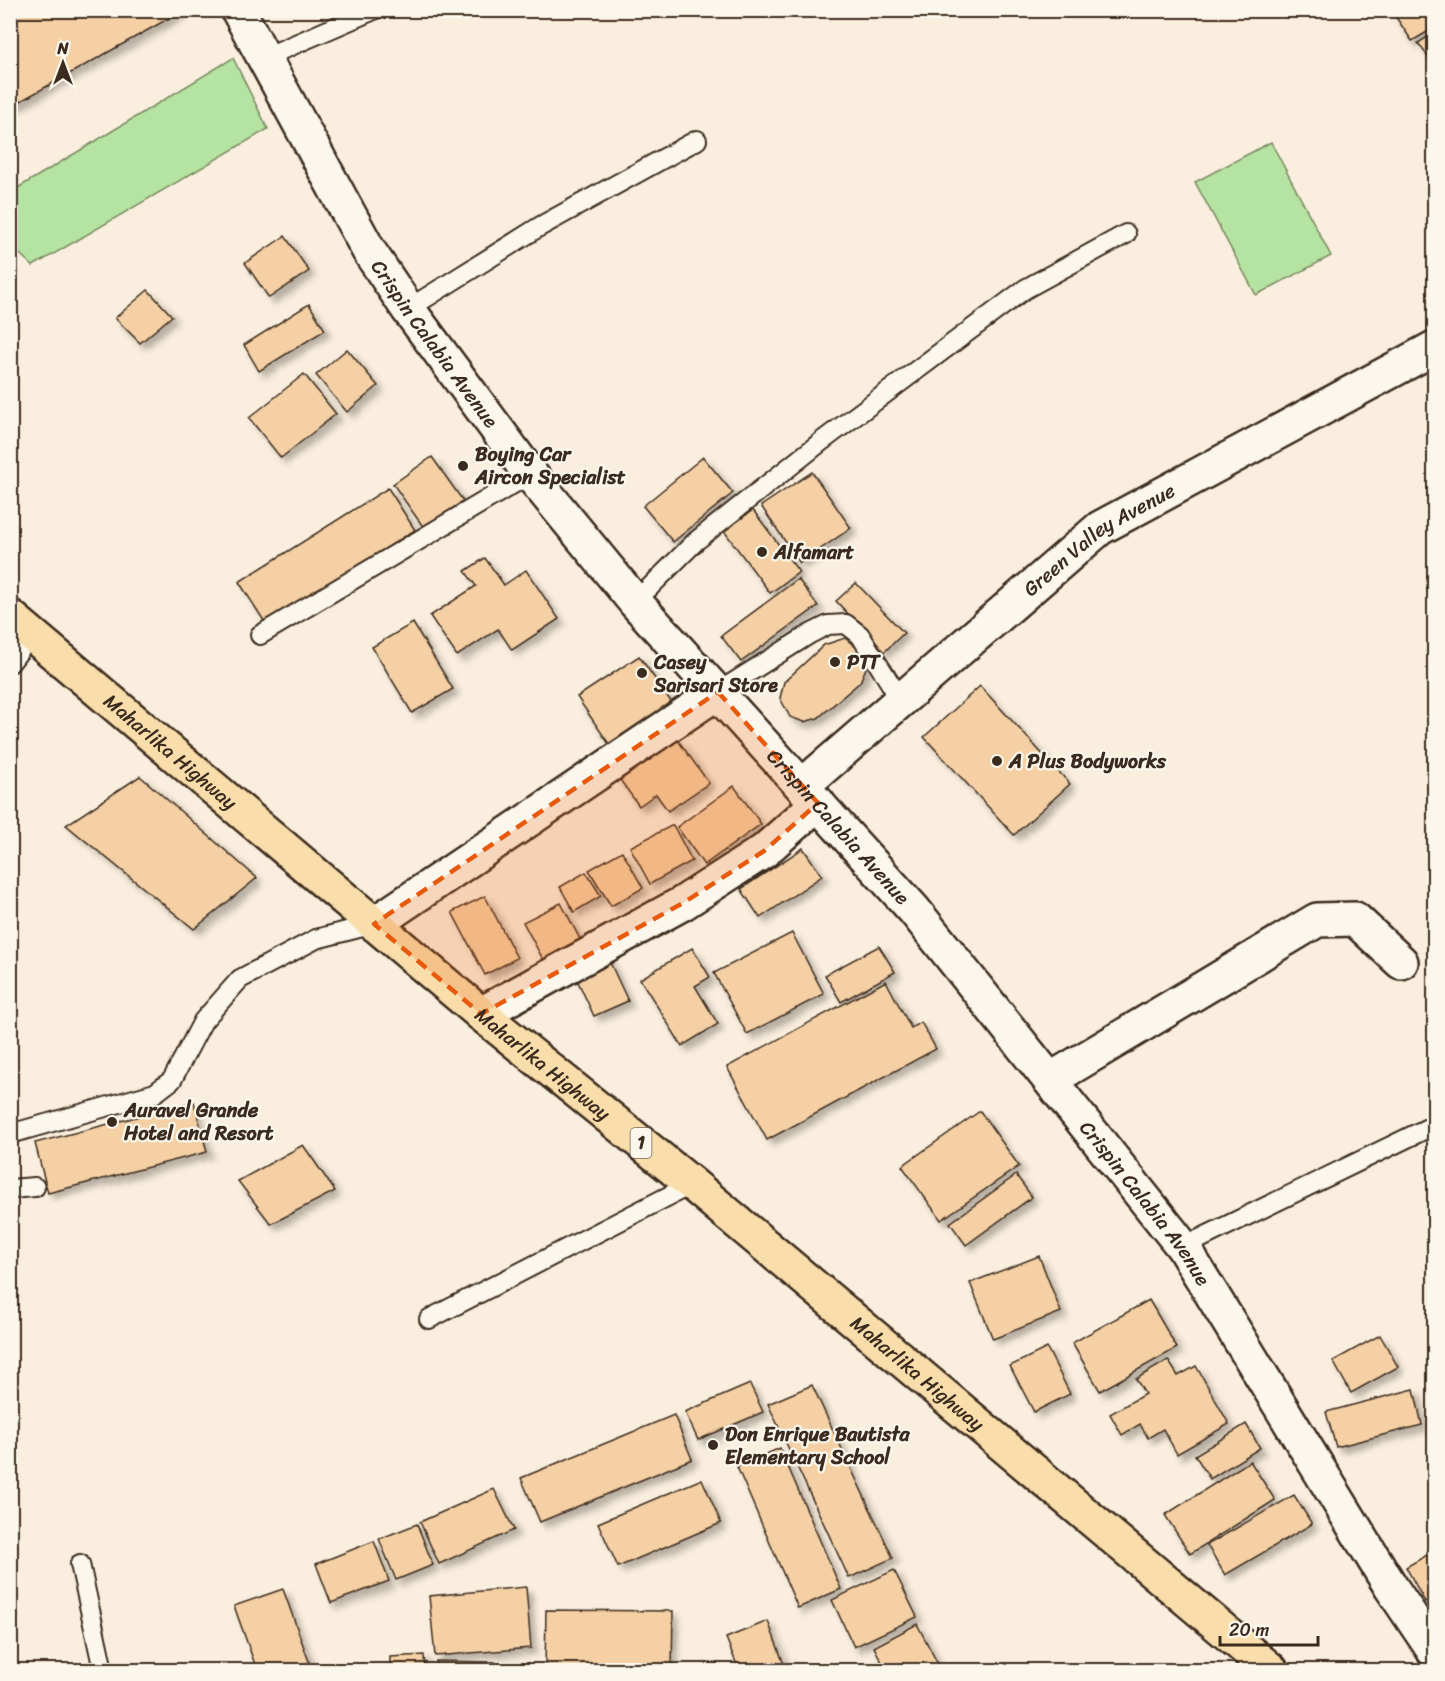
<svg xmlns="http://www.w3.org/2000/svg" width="1445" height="1681" viewBox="0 0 1445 1681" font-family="Sriracha,sans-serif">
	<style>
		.green { fill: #b5e3a1; stroke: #788660; stroke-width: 1.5 }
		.building { fill: #f4d0a4; stroke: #3b2a1e; stroke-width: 1.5; filter: url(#shadow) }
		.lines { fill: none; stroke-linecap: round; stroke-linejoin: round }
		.service-casing { stroke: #3b2a1e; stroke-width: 22 }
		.minor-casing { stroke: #3b2a1e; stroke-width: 38 }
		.tertiary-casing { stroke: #3b2a1e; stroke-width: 38 }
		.secondary-casing { stroke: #3b2a1e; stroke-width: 38 }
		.primary-casing { stroke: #3b2a1e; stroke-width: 38 }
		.service { stroke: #fbf7ec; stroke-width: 18 }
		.minor { stroke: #fbf7ec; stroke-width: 33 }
		.tertiary { stroke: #fbf7ec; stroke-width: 33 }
		.secondary { stroke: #fbf7ec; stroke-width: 33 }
		.primary { stroke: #f9deab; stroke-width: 33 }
		.marked { fill: #e8590c; fill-opacity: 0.2; stroke: #e8590c; stroke-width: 4.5; stroke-dasharray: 12 8; stroke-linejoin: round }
		.poi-dot { fill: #3b2a1e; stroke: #fbf7ec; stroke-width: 2 }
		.labels { text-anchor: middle; stroke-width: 4.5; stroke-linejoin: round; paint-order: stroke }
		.shield { fill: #fbf7ec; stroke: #75685c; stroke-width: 1.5 }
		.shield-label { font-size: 18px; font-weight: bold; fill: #3b2a1e }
		.street-label { font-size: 20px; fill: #3b2a1e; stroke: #fbf7ec }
		.poi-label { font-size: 20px; font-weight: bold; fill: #3b2a1e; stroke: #fbf7ec; text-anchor: start }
	</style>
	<defs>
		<filter id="shadow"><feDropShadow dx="5.5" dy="5.5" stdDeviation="3" flood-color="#0004"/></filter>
	</defs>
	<rect width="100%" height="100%" fill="#faefde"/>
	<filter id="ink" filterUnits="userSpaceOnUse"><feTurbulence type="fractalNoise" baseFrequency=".0167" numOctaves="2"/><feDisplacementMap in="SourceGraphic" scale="12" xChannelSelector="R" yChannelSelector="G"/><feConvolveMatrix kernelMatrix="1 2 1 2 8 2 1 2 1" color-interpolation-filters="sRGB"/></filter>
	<g filter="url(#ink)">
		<g class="green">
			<path d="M233,58L268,129L33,266L11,246V192Z"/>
			<path d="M1271,142L1331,256L1256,295L1195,182Z"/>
		</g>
		<g class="building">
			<path d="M10,10H182V11L10,107Z"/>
			<path d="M1391,10H1434V28L1412,41Z"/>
			<path d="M1434,33V65L1418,43Z"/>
			<path d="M285,236L309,271L269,298L245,263Z"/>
			<path d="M148,290L172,316L140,343L115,318Z"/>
			<path d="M309,304L325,330L259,371L244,345Z"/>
			<path d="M347,349L378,386L347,412L316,375Z"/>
			<path d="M304,374L336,414L281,458L249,418Z"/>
			<path d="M432,457L463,501L424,528L393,484Z"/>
			<path d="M703,457L733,493L673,542L643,506Z"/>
			<path d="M812,472L851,528L800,563L761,506Z"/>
			<path d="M388,488L415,530L266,624L239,582Z"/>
			<path d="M753,510L799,572L770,593L724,531Z"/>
			<path d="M485,558L504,585L526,570L559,619L512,650L498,629L457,656L430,616L476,586L465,571Z"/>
			<path d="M798,579L818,606L741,662L721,636Z"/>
			<path d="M856,583L904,633L884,652L836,601Z"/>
			<path d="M413,623L453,689L412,713L372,647Z"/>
			<path d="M845,638L858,649L864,658L866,668L860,682L818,718L804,722L790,717L780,698L784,682L824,645Z"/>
			<path d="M639,656L672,703L609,744L577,697Z"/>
			<path d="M980,686L1070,784L1014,835L924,737Z"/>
			<path d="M677,739L709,783L668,811L656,794L639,806L615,773L648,750L652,757Z"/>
			<path d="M140,776L257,878L194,929L66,825Z"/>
			<path d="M734,786L761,824L704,865L677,827Z"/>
			<path d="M673,825L692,861L650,884L630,847Z"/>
			<path d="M803,848L822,876L760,918L741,889Z"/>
			<path d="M622,851L643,888L611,906L589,870Z"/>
			<path d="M586,872L601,896L574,912L560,887Z"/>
			<path d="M485,896L517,958L485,975L452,912Z"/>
			<path d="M561,903L582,943L545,963L523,922Z"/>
			<path d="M792,933L824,994L747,1034L714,973Z"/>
			<path d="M879,946L895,972L841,1002L825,975Z"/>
			<path d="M692,948L710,977L695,986L718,1024L682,1046L640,979Z"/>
			<path d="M607,956L628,1001L594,1016L573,971Z"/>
			<path d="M886,981L911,1028L921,1022L936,1049L767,1140L727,1067Z"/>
			<path d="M194,1102L207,1152L48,1193L35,1143Z"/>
			<path d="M980,1111L1019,1166L941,1220L902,1166Z"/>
			<path d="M303,1145L335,1191L271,1224L238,1181Z"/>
			<path d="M1016,1175L1032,1197L966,1245L950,1223Z"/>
			<path d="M1039,1256L1061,1312L993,1339L970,1283Z"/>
			<path d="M1149,1300L1177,1348L1100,1391L1072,1343Z"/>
			<path d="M1380,1335L1398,1367L1351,1393L1333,1361Z"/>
			<path d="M1047,1348L1070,1394L1034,1412L1010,1366Z"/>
			<path d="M1168,1360L1178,1376L1196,1366L1229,1424L1177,1454L1163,1429L1148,1438L1140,1424L1122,1435L1110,1414L1145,1394L1136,1379Z"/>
			<path d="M750,1384L763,1412L698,1440L685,1412Z"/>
			<path d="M812,1385L893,1558L849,1578L768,1404Z"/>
			<path d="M1414,1389L1422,1425L1336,1447L1326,1412Z"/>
			<path d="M674,1415L692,1459L540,1522L521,1478Z"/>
			<path d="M1246,1424L1260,1448L1210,1479L1195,1455Z"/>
			<path d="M780,1448L841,1589L798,1608L737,1467Z"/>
			<path d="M1250,1461L1275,1500L1190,1554L1165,1515Z"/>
			<path d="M702,1479L721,1523L618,1567L598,1523Z"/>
			<path d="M494,1489L514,1530L439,1564L420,1522Z"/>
			<path d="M1294,1495L1312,1524L1225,1575L1207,1545Z"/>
			<path d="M417,1524L433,1565L396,1580L379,1539Z"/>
			<path d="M374,1541L389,1581L331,1603L316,1564Z"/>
			<path d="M1434,1551V1597L1425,1602L1406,1567Z"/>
			<path d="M894,1570L917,1617L854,1647L832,1600Z"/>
			<path d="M526,1587L531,1648L435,1656L429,1596Z"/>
			<path d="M283,1589L312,1670H257L234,1606Z"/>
			<path d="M546,1610L673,1611L672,1668H545Z"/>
			<path d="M768,1621L786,1670H739L726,1638Z"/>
			<path d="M917,1624L941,1670H886L874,1647Z"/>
			<path d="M424,1655L425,1670H390V1657Z"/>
			<path d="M436,1661L495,1662V1670H436Z"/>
		</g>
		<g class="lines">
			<g class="service-casing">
				<g id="service">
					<path d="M263,58L374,10"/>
					<path d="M408,309L539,227L697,140"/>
					<path d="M635,602L696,541L822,441L1025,289L1126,234"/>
					<path d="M260,635L530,474"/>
					<path d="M10,663L32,634"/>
					<path d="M718,692L810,634L828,625L846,624L860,635L900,699"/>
					<path d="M10,1134L155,1093L172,1080L203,1021L240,979L316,939L374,924"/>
					<path d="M10,1189L35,1187"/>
					<path d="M1183,1247L1434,1125"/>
					<path d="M429,1319L692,1184"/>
					<path d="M80,1564L103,1670"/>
				</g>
			</g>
			<g class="minor-casing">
				<g id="minor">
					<path d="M374,924L718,692"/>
					<path d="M481,1014L683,903L764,851L818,803"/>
					<path d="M1050,1080L1317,920L1355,919L1401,962"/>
				</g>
			</g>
			<g class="tertiary-casing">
				<g id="tertiary">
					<path id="s1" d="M802,786L1100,528L1434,348"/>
				</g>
			</g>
			<g class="secondary-casing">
				<g id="secondary">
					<path id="s2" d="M238,10L369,251L408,309L530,474L635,602L914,910L1183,1247L1391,1587L1434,1651"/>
				</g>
			</g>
			<g class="primary-casing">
				<g id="primary">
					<path id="s3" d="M10,616L481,1014L692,1184L1271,1670"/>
				</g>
			</g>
			<use href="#service" class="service"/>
			<use href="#minor" class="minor"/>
			<use href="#tertiary" class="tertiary"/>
			<use href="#secondary" class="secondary"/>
			<use href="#primary" class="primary"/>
		</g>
	</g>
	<path class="marked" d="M718,692L818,803L764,851L683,903L481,1014L374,924Z"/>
	<g class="poi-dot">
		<circle cx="463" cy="466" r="6"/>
		<circle cx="762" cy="552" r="6"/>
		<circle cx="835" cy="662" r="6"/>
		<circle cx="642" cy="673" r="6"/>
		<circle cx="997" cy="761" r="6"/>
		<circle cx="112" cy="1122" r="6"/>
		<circle cx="713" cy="1445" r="6"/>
	</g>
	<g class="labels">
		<rect class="shield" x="630.5" y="1128" width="21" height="30" rx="4.5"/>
		<g class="shield-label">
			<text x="641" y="1149">1</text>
		</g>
		<g class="street-label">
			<text dy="7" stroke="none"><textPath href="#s2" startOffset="388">Crispin Calabia Avenue</textPath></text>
			<text dy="7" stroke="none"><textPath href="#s1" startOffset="387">Green Valley Avenue</textPath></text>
			<text dy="7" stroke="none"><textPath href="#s3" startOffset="210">Maharlika Highway</textPath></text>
			<text dy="7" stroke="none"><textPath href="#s2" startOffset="1018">Crispin Calabia Avenue</textPath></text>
			<text dy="7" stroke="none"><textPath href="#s3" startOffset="696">Maharlika Highway</textPath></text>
			<text dy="7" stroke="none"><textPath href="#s2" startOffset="1504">Crispin Calabia Avenue</textPath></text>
			<text dy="7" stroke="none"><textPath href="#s3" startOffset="1182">Maharlika Highway</textPath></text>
		</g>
		<g class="poi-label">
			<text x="475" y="461">Boying Car<tspan x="475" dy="23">Aircon Specialist</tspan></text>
			<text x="774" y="559">Alfamart</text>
			<text x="654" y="669">Casey<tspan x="654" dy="23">Sarisari Store</tspan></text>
			<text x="847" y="669">PTT</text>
			<text x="1009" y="768">A Plus Bodyworks</text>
			<text x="124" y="1117">Auravel Grande<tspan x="124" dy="23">Hotel and Resort</tspan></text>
			<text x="725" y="1441">Don Enrique Bautista<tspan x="725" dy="23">Elementary School</tspan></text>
		</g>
	</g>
	<rect width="1445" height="1681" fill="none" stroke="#fbf7ec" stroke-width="36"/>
	<rect x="18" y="18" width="1409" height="1645" fill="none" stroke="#3b2a1e" stroke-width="2" filter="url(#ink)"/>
	<g transform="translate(63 63)" stroke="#fbf7ec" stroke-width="4.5" paint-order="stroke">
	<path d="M0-4.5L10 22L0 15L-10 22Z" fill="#3b2a1e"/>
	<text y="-9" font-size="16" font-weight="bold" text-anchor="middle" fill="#3b2a1e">N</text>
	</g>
	<path d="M1220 1636v9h98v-9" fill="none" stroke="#3b2a1e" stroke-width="3"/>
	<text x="1229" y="1636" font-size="18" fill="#3b2a1e" stroke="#fbf7ec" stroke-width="4.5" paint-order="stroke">20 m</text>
</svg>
